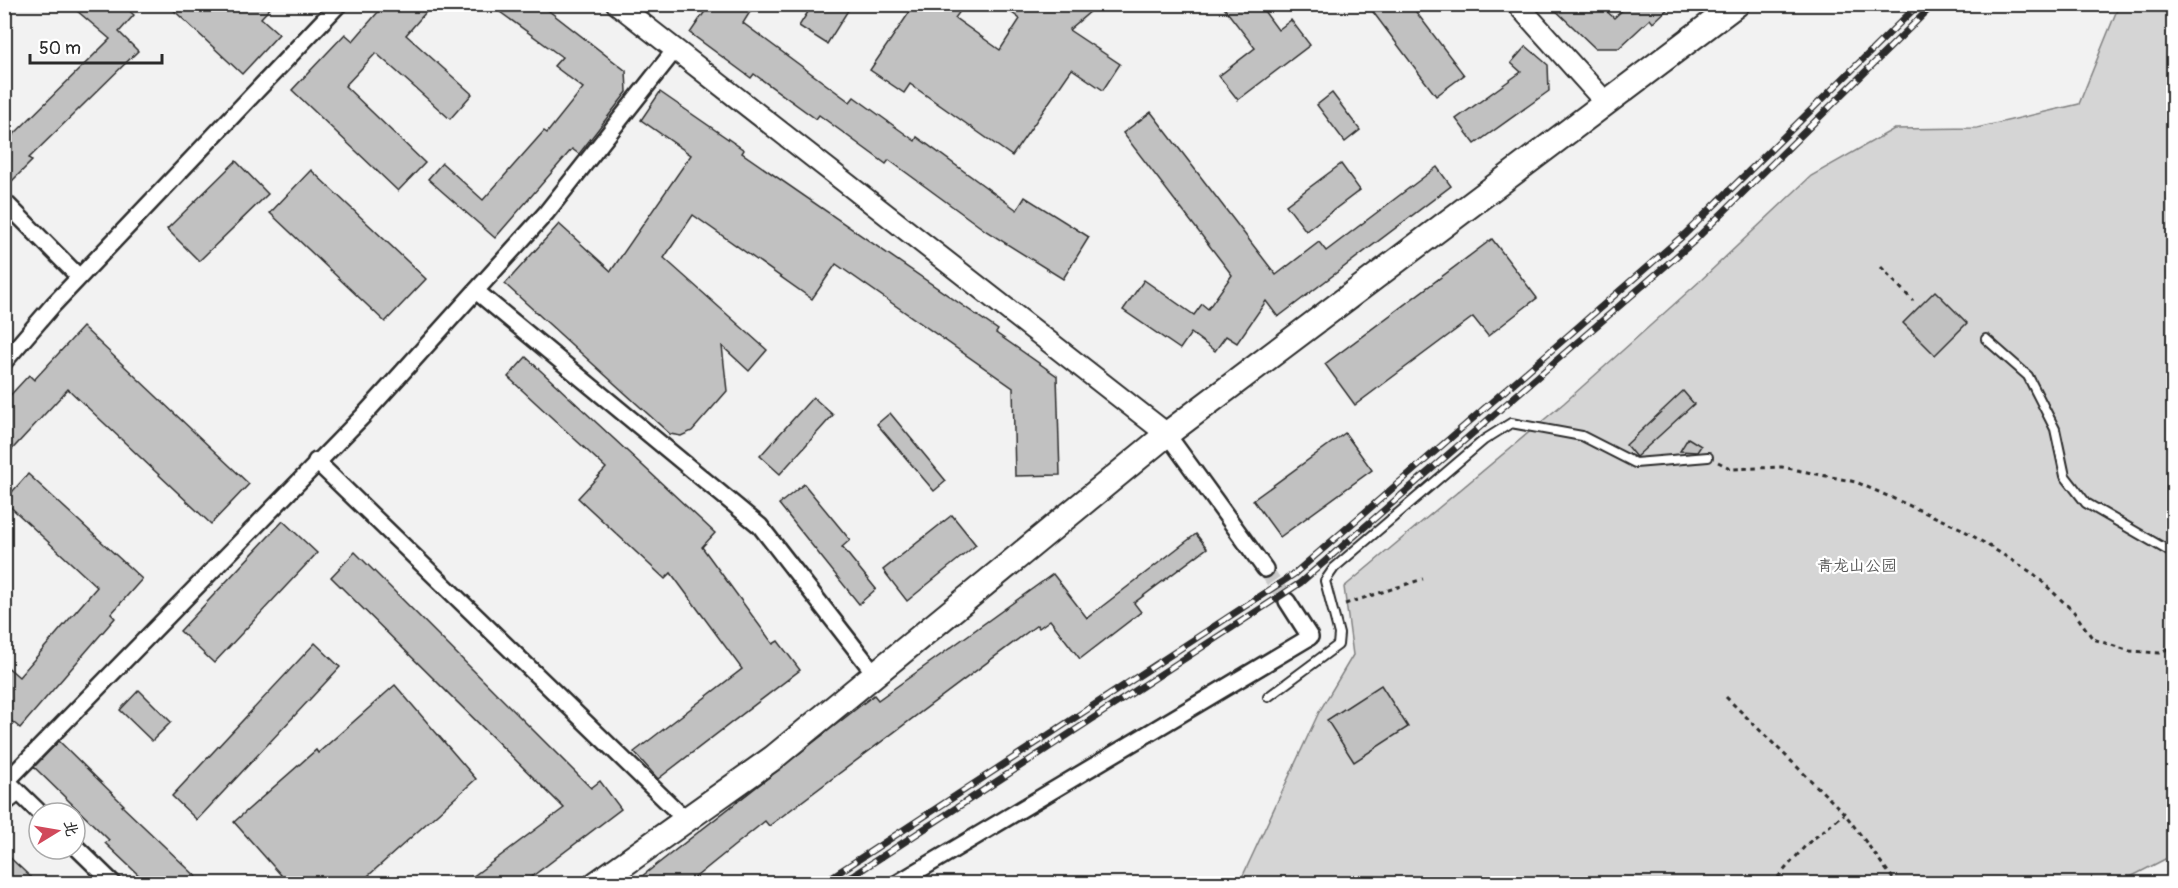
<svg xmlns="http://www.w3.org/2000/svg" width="2178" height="888" viewBox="0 0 2178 888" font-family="Pangolin,'LXGW WenKai TC',sans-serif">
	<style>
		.green { fill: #d5d5d5; stroke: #808080; stroke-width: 1.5 }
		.building { fill: #c1c1c1; stroke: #2b2b2b; stroke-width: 1.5 }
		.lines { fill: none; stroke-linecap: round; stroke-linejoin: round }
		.minor-tunnel { stroke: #cacaca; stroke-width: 15; stroke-dasharray: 15 8; stroke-linecap: butt }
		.service-casing { stroke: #2b2b2b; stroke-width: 12 }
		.minor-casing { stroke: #2b2b2b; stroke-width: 20 }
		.tertiary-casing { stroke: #2b2b2b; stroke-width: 24 }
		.primary-casing { stroke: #2b2b2b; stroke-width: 28 }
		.path { stroke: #2b2b2b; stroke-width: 3; stroke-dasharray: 4.5 4.5; stroke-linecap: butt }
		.service { stroke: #fff; stroke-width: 8 }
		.minor { stroke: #fff; stroke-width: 15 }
		.tertiary { stroke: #fff; stroke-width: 20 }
		.primary { stroke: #fff; stroke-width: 24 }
		.rail-casing { stroke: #2b2b2b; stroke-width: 7 }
		.rail { stroke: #fff; stroke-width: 4.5; stroke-dasharray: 14; stroke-linecap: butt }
		.labels { text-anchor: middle; stroke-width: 4.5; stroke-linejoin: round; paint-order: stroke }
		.park-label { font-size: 16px; fill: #565656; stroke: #fff }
	</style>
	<rect width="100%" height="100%" fill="#f2f2f2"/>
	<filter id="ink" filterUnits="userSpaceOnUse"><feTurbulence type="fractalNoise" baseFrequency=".0167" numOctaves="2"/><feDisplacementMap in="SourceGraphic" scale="12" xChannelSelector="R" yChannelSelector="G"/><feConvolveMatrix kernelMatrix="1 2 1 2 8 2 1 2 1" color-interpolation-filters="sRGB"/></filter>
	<g filter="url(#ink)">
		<path class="green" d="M2119,5H2173V855L2117,884H1239L1319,712L1353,655L1344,587L1564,403L1700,281L1811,176L1894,129L1977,128L2079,104Z"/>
		<g class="building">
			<path d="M69,4H122L134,15L119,32L138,51L29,158L32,161L4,189V144L110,39Z"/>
			<path d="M167,4H274L261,18L279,34L242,74Z"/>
			<path d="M385,4H433L406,35L472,94L450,119L376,53L345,86L425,163L398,191L292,90L345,34L353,41Z"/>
			<path d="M489,4H540L626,71L627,92L579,154L572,149L495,238L428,179L442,163L483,200L544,131L547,133L583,88L554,66L562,57Z"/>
			<path d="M710,4H755L743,23L850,102L854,97L915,141L917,137L1017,210L1025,197L1089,237L1063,279L986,231L889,160L886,164L819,115L816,119L754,74L751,78L690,33Z"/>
			<path d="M813,4H852L827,44L799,26Z"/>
			<path d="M915,4H953L961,10L955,18L1000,50L1020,19L1000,4H1099L1069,30L1120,64L1103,90L1072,69L1012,156L910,84L904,93L870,70Z"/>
			<path d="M1221,4H1259L1278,30L1291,20L1310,45L1238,100L1219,76L1255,48Z"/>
			<path d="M1367,4H1410L1464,75L1436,96Z"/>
			<path d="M1549,4H1599L1614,18L1629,4H1673L1653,23L1650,19L1619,48H1595Z"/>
			<path d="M1526,46L1548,65L1549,91L1475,144L1456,119L1521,72L1511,63Z"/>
			<path d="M660,92L744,150L742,153L998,330L996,333L1057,376L1060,475L1015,476L1013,388L836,264L812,299L693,215L664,258L767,350L749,371L722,346L727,391L692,431L681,436L670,434L505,284L559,224L611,271L691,155L641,120Z"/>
			<path d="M1332,93L1360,130L1345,142L1317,105Z"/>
			<path d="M1151,112L1276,275L1319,242L1326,251L1437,167L1451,186L1278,317L1266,301L1237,343L1226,336L1215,351L1191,333L1180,349L1123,310L1144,280L1194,315L1202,304L1208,309L1232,275L1123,133Z"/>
			<path d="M236,161L268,194L199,261L167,229Z"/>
			<path d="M1341,164L1360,190L1306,231L1286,205Z"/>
			<path d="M311,170L426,279L385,322L270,213Z"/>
			<path d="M1492,239L1537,298L1488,336L1473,317L1355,405L1325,364Z"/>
			<path d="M1935,291L1967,323L1935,355L1903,323Z"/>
			<path d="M83,327L249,484L211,524L68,389L4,458V402L29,375L34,380Z"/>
			<path d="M526,357L715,533L702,547L773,644L778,641L800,670L658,779L634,752L742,669L671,573L665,579L578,498L606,468L508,377Z"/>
			<path d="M1683,391L1694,404L1636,457L1626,445Z"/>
			<path d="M813,397L833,415L780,474L760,456Z"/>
			<path d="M890,413L946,481L934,491L877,424Z"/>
			<path d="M1345,433L1372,470L1280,537L1253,500Z"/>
			<path d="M1688,438L1701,446L1697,452L1680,451Z"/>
			<path d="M28,474L142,579L111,614L115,618L20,728L4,715V664L19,677L97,587L4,501Z"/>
			<path d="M804,484L850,540L842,547L876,589L859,604L779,504Z"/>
			<path d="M952,515L976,545L907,601L883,570Z"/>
			<path d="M283,521L317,553L214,663L180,631Z"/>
			<path d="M1196,534L1207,548L1134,603L1141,612L1080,659L1050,620L1039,628L1037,625L769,826L765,821L687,884H632L874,695L878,700L1053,574L1087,618Z"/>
			<path d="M355,552L591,788L600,781L621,809L522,884H463L564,808L331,577Z"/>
			<path d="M315,643L340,667L197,820L172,796Z"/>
			<path d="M395,685L476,779L359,884H272L281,875L234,822L316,750L318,753Z"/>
			<path d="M1381,685L1408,727L1354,762L1327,720Z"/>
			<path d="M139,690L171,722L152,741L120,710Z"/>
			<path d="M59,741L124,805L122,806L204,884H148L105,843L109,840L34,767Z"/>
			<path d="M4,852L38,884H4Z"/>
		</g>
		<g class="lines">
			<path class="minor-tunnel" d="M1265,569L1287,601"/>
			<g class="service-casing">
				<g id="service">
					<path d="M1986,339L2028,376L2055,429L2065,476L2086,503L2174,554"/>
					<path d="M1268,697L1338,645L1339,634L1325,581L1334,568L1484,440L1511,423L1582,436L1635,463L1708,457"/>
					<path d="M4,809L21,795"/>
				</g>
			</g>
			<g class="minor-casing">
				<g id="minor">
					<path d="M4,201L79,277"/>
					<path d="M476,291L760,526L875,674"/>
					<path d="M4,362L53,305L339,4"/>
					<path d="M1167,434L1265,569"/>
					<path d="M316,461L686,820"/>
					<path d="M4,778L40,813"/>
					<path d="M7,781L363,416L546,213L674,51"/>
					<path d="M75,846L114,884"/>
					<path d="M896,884L1310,637L1287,601"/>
				</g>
			</g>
			<g class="tertiary-casing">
				<g id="tertiary">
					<path d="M617,4L1167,434"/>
					<path d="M1517,4L1606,103"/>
				</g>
			</g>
			<g class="primary-casing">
				<path id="primary" d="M596,884L773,758L1167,434L1737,4"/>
			</g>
			<g class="path">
				<path d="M1881,267L1913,301"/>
				<path d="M1718,462L1732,469L1782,467L1856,482L1960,528L2034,574L2074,612L2093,639L2130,651L2160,653L2174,645"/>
				<path d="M1345,604L1423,579"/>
				<path d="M1726,697L1845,814L1897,884"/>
				<path d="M1772,884L1807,844L1844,814"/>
			</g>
			<use href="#service" class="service"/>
			<use href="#minor" class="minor"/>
			<use href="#tertiary" class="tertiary"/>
			<use href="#primary" class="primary"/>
			<g class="rail-casing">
				<g id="rail">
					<path d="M821,884L1294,574L1685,234L1919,4"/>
					<path d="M840,884L1300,583L1693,242L1934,4"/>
				</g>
			</g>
			<use href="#rail" class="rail"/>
		</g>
	</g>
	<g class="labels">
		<g class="park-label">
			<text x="1857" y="571">青龙山公园</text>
		</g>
	</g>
	<rect width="2178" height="888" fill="none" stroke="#fff" stroke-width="24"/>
	<rect x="12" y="12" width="2154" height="864" fill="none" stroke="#2b2b2b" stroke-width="2" filter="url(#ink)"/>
	<g transform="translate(57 831) rotate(79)"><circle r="28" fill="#ffffff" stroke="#aaaaaa" stroke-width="1.5"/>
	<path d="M0-4.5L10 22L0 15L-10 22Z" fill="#d1495b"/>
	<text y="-9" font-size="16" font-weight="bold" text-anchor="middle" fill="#2b2b2b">北</text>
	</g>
	<path d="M30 54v9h132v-9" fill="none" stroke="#2b2b2b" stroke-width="3"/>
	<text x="39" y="54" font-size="18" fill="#2b2b2b" stroke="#ffffff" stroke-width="4.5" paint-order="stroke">50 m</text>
</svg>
